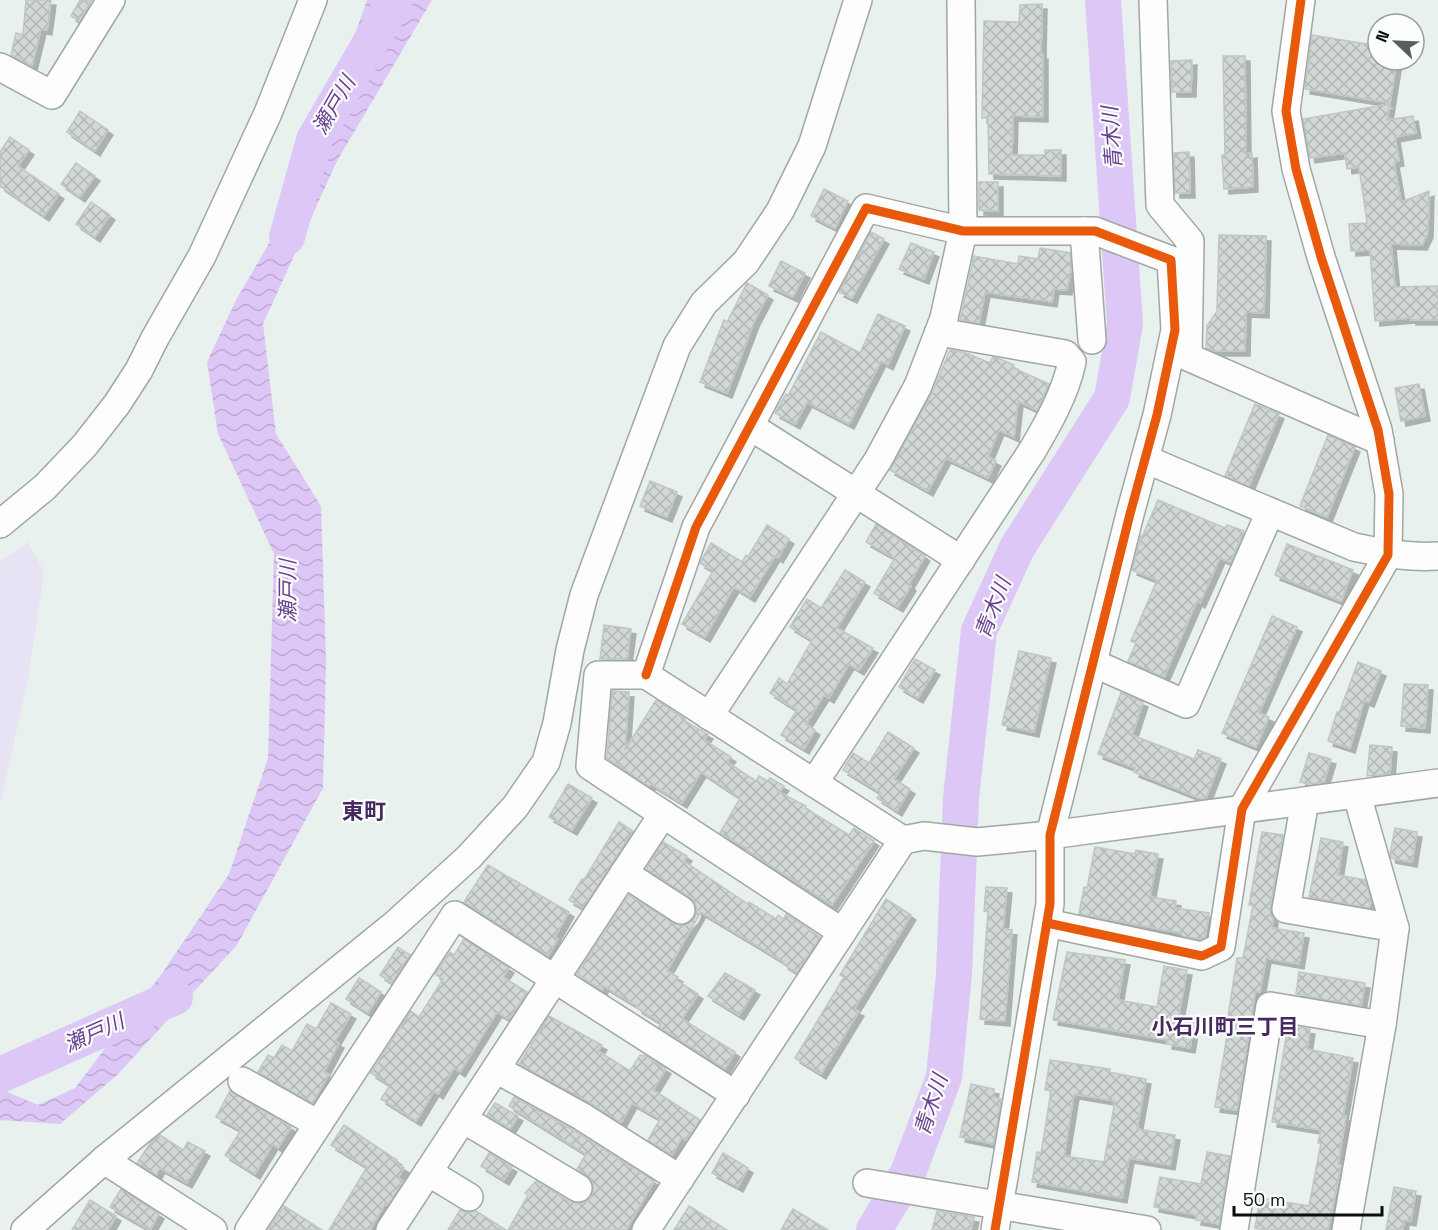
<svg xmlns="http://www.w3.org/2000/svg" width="1438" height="1230" viewBox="0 0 1438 1230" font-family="'Space Grotesk','Noto Sans JP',sans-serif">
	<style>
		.grass { fill: #e7e2f4 }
		.water { fill: url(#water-waves) }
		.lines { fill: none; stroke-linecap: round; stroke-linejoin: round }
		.river { stroke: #ddc7f6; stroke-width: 36 }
		.building { fill: url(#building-cross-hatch); stroke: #bfc7c3; stroke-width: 1.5; fill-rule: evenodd; filter: url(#shadow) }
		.minor-casing { stroke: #a0a7a4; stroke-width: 30 }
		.minor { stroke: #fcfdfc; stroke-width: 27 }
		.cycleway-casing { stroke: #fbfefd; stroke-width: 13 }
		.cycleway { stroke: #e8590c; stroke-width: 9 }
		.labels { text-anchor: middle; stroke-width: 4.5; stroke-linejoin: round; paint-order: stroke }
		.water-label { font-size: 21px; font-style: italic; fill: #6b408f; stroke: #fbfefd }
		.neighbourhood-label { font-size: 21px; font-weight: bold; fill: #472861; stroke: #fbfefd }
		.quarter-label { font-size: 22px; font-weight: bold; fill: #472861; stroke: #fbfefd }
	</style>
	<defs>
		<pattern id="water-waves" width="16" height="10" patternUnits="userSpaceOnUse" patternTransform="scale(1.5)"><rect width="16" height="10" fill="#ddc7f6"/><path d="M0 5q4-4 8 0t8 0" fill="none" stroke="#bcaad2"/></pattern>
		<pattern id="building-cross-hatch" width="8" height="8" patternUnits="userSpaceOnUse" patternTransform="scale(1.5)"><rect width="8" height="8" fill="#d2d8d6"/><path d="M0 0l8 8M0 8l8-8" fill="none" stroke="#b3b8b6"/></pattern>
		<filter id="shadow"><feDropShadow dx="5" dy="5" stdDeviation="0" flood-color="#0004"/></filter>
	</defs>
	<rect width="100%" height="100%" fill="#e8f1ed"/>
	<path class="grass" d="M28,542L44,572L28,679L0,804V562Z"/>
	<g class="water">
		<path d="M367,0H432L337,161L263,324L276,434L321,506L326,662L323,788L237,945L117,1075L60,1124L0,1120V1089L38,1105L75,1088L163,972L229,874L268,758L274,554L218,434L207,362L236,300L300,190Z"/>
		<path d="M48,1048L0,1082V1060Z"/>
	</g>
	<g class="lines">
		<g class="river">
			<path d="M287,237L314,140L395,0"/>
			<path d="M0,1075L175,997"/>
			<path d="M874,1230L908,1173L944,1077L954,974L961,798L979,631L1017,548L1112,398L1125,324L1103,0"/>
		</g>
	</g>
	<g class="building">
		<path d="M26,0H51L47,30L41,29L32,66L11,55L16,33L23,35Z"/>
		<path d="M80,0H92L79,21L71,16Z"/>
		<path d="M1042,4L1041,54H1043V117L1013,116L1012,155H1045V150H1061V176L989,174L988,118H982L984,21L1019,22L1020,5Z"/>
		<path d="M1312,35L1378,46V60H1397L1390,103L1305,89Z"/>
		<path d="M1223,56H1245L1246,154L1252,153L1253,187L1224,189L1222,155H1225Z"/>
		<path d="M1192,60L1191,92H1172L1171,61Z"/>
		<path d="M1390,104L1387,120L1413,116L1416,133L1395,137L1399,161L1394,162L1401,202L1429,191L1428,233L1422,245L1391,244L1395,287L1438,286V320H1411V318L1375,321L1370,250L1351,251L1349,224L1367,223L1359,167L1347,169L1345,153L1310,158L1303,119Z"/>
		<path d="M80,111L108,130L95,151L67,132Z"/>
		<path d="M10,137L29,150L18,166L59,194L44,216L0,186V152Z"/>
		<path d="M1189,152L1190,193H1175L1174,153Z"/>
		<path d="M76,163L95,176L80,197L61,184Z"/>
		<path d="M979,182H998V211L979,210Z"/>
		<path d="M824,189L848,201L835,228L811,216Z"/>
		<path d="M91,202L110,215L95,237L76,224Z"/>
		<path d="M871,232L884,239L852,298L839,292Z"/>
		<path d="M1219,235L1266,236L1264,313L1246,312L1245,351H1213L1206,348L1207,326L1217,311Z"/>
		<path d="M911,243L934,252L924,279L899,269Z"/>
		<path d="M1040,248L1070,253L1071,269L1067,290L1054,289L1052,302L985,292L979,323L960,320L974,256L1018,264L1019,256L1038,259Z"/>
		<path d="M781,261L805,273L793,297L769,286Z"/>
		<path d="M747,283L768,295L754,322L727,393L700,382L724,320L727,322Z"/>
		<path d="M878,314L905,326L888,365L881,361L849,424L807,402L795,424L775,413L786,394L788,396L821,332L860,353Z"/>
		<path d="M950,350L966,353L990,363L993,357L1000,359L1014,365L1013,368L1049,384L1037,410L1018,401L1014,437L999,430L988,457L996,461L988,478L946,458L928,491L890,470L932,393Z"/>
		<path d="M1419,384L1425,416L1401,421L1395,388Z"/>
		<path d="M1255,404L1279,414L1249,486L1225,476Z"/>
		<path d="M1328,435L1355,447L1327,517L1300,506Z"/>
		<path d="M650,481L677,492L667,517L640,506Z"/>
		<path d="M1158,500L1225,528L1227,525L1244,531L1231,562L1220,558L1200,603L1197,601L1164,677L1128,661L1136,643L1131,641L1157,580L1132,570L1141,536L1142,537Z"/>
		<path d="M876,524L925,556L909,584L911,586L898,607L874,593L895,558L866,542Z"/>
		<path d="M767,525L789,539L778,558L775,556L750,597L734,587L705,637L682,624L713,571L700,563L711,543L742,562L746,555L748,557Z"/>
		<path d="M1287,544L1353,570L1341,601L1275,575Z"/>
		<path d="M845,570L865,582L837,628L873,648L859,670L849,664L829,698L824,695L806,724L815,730L804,749L781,735L797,710L770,693L779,678L787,684L812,640L790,627L807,599L821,608Z"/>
		<path d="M1272,616L1297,627L1259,713L1269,717L1256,747L1222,733Z"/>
		<path d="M604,625L631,629L627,659H600Z"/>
		<path d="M1019,651L1051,658L1034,732L1002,725Z"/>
		<path d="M915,659L935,670L918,698L899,687Z"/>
		<path d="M1358,662L1381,671L1369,702L1364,700L1350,748L1328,741L1337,712L1339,713Z"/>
		<path d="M1404,684L1428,685L1425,728L1401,726Z"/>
		<path d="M612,691L629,692L625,750L656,700L685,719L684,721L708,734L704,740L731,757L727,762L756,781L759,776L768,781L770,778L784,786L779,792L806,806L805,808L849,835L854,828L874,841L832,905L747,850L748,849L720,833L740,798L701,772L682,803L651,784L649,786L607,758Z"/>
		<path d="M1121,693L1143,702L1132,735L1194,759L1198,750L1221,759L1206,798L1202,799L1134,772L1135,768L1098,754Z"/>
		<path d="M888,732L914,748L894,779L910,789L897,811L877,798L881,793L843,770L853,753L869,763Z"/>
		<path d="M1370,745L1392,747L1390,774L1367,776Z"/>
		<path d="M1309,753L1331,759L1324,782L1308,784L1300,782Z"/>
		<path d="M568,784L592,798L572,830L549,817Z"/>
		<path d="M619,822L633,831L583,908L569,900L582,879L584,880Z"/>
		<path d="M1395,828L1417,832L1412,862L1391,858L1390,854Z"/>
		<path d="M1262,832L1283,835L1270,906V915L1273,918L1272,928L1304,933L1299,964L1266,958L1260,992H1255L1237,1110L1215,1107L1229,1024L1227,1023L1237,958H1243L1253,905H1249Z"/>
		<path d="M1321,838L1343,842L1338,875L1365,880L1371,901L1369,908L1309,897Z"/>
		<path d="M663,842L687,856L684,861L748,904L749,902L776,919L778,915L784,919L786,914L820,937L797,973L783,964L784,962L701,912L667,971L678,977L676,980L698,994L682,1019L735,1052L725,1069L659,1027L661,1023L637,1008V1006L604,986L602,990L577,974L629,895L673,923L680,926L688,924L694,918L697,911L695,903L690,897L646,869Z"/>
		<path d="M1095,847L1135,854L1136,850L1158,854L1150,897L1176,901L1175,908L1209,913L1205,937L1200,939L1182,936V933L1079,914L1084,887L1087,888Z"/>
		<path d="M488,865L569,912L555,937L558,939L548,956L464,902Z"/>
		<path d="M986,887L1007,888L1003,929L1012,930L1005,1021L980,1019L988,912L984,911Z"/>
		<path d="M886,899L911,915L854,1009L859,1011L821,1074L795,1058L844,977L840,975Z"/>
		<path d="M464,939L509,968L503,977L527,992L509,1019L497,1012L460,1072L454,1068L438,1094L434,1091L416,1121L381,1099L390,1085L371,1073L411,1011L419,1017L443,979L435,974L450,952L454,955Z"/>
		<path d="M398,947L410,955L392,983L380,975Z"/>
		<path d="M1067,952L1125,960L1118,1000L1157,1007L1164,966L1187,970L1179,1015L1195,1018L1190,1048L1167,1044L1168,1040L1053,1020Z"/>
		<path d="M1299,972L1365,983L1361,1006L1296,994Z"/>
		<path d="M725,973L755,990L739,1015L708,996Z"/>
		<path d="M359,978L381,992L368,1013L346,999Z"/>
		<path d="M331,1003L351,1014L335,1041L339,1043L324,1072L329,1074L312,1103L258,1072L268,1055L274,1058L282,1045L292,1051L307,1024L316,1029Z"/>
		<path d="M549,1016L602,1045L598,1051L630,1071L640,1055L646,1056L666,1069L653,1090L700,1120L686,1140L682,1137L672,1155L648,1140L660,1119L632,1103L621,1123L589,1102L519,1064Z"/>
		<path d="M1288,1025L1310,1029L1307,1049L1353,1058L1343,1116H1346L1338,1164L1341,1165L1328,1230H1268L1255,1228L1260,1198L1309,1206L1321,1143H1318L1321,1130L1272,1122Z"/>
		<path d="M1050,1060L1110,1069L1109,1072L1146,1079L1137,1129L1175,1135L1170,1165L1129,1158L1122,1198L1032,1182L1037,1152L1041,1153L1051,1091L1045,1090ZM1074,1094L1115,1101L1104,1162L1064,1156Z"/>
		<path d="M971,1084L994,1089L993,1097L1001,1099L994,1144L960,1137Z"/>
		<path d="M230,1091L291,1127L278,1148L273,1144L255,1174L225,1155L241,1130L216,1117Z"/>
		<path d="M514,1097L573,1130L654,1181L626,1230H508L528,1195L525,1193L536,1181L570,1202L577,1204L586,1201L591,1197L594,1189L591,1180L577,1169L586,1154L509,1106Z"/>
		<path d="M495,1103L518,1116L510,1129L487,1115Z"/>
		<path d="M344,1125L397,1160L395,1162L404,1168L398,1178L403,1181L388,1205L385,1204L370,1230H329L367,1167L331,1145Z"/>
		<path d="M160,1135L183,1150L188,1142L205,1151L187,1183L160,1168L156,1175L137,1163L151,1142Z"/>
		<path d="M1207,1152L1230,1156L1219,1224L1196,1220L1197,1215L1154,1207L1160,1177L1201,1184Z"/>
		<path d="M489,1153L512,1167L504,1180L481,1166Z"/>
		<path d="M723,1153L748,1168L738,1187L712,1173Z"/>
		<path d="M1394,1187L1416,1191L1411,1221L1404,1220L1403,1230H1386Z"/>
		<path d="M121,1189L159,1214L150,1230L110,1207Z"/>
		<path d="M90,1200L116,1216L108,1230H72Z"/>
		<path d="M284,1206L322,1230H268Z"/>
		<path d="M689,1206L727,1230H674Z"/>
		<path d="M793,1209L828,1230H781Z"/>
		<path d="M460,1210L468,1213L476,1211L506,1230H448Z"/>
		<path d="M937,1211L974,1217L971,1230H932Z"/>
	</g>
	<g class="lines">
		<g class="minor-casing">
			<g id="minor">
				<path d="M1153,0L1160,205L1190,241L1188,357L1380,441"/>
				<path d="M0,67L52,95L111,0"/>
				<path d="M1084,231L1092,340"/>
				<path d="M750,426L961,560"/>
				<path d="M1145,459L1354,547C1382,553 1409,558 1438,556"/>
				<path d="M0,524L45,487L85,445L117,404L139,370L155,338L202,256L268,113L313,0"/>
				<path d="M1093,663L1186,704L1270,512"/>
				<path d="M646,675L696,527L866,208L963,231H1095L1171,260L1175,330L1157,415L1130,514L1050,835V904L995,1230"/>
				<path d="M709,716L878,460L918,386L944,318L963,231L961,0"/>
				<path d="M814,783L1032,451C1049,422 1065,394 1072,362L1065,354L939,332"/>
				<path d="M1305,801L1286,909L1395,928"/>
				<path d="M624,873L681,910"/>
				<path d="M1047,923L1202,956L1221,947L1242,809L1388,555L1389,494L1378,430L1321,257L1296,169L1286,111L1301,0"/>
				<path d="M842,932L590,766L598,675H646L903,840L924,836L977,842L1050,835L1438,783"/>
				<path d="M496,1069L581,1116L680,1179"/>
				<path d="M242,1081L318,1124"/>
				<path d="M463,1119L578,1188"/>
				<path d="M104,1160L213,1230"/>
				<path d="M428,1172L469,1197"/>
				<path d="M867,1183L1147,1230"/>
				<path d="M25,1230L104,1160L394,925L469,857L515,807L546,762L557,723L570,650L584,595L677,346L704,303L746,262L780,211L812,146L858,0"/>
				<path d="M249,1230L455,915L736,1095"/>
				<path d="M390,1230L663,814"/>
				<path d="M646,1230L903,840"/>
				<path d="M1234,1230L1270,1006L1382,1025"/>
				<path d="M1346,1230L1382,1025L1395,928L1357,795"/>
			</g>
		</g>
		<use href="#minor" class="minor"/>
		<g class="cycleway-casing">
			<g id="cycleway">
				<path d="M646,675L696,527L866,208L963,231H1095L1171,260L1175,330L1157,415L1130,514L1050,835V904L995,1230"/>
				<path d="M1047,923L1202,956L1221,947L1242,809L1388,555L1389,494L1378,430L1321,257L1296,169L1286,111L1301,0"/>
			</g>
		</g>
		<use href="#cycleway" class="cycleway"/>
	</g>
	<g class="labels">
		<g class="water-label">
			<text transform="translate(334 105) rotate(-60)" y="7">瀬戸川</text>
			<text transform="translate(1112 138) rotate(-94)" y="7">青木川</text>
			<text transform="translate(288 591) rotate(-90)" y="7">瀬戸川</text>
			<text transform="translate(993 608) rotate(-69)" y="7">青木川</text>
			<text transform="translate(94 1033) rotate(-24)" y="7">瀬戸川</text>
			<text transform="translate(931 1105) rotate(-72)" y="7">青木川</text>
		</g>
		<g class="neighbourhood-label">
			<text x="1225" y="1034">小石川町三丁目</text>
		</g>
		<g class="quarter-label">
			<text x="364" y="819">東町</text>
		</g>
	</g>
	<g transform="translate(1396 42) rotate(293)"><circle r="28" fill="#fbfefd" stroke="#9b9e9d" stroke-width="1.5"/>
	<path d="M0-4.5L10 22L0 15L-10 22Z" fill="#585e5b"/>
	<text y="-9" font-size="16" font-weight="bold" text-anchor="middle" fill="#0a0f0d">N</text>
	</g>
	<path d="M1234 1206v9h148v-9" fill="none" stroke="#0a0f0d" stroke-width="3"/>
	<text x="1243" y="1206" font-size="18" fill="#0a0f0d" stroke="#fbfefd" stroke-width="4.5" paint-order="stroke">50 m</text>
</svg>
